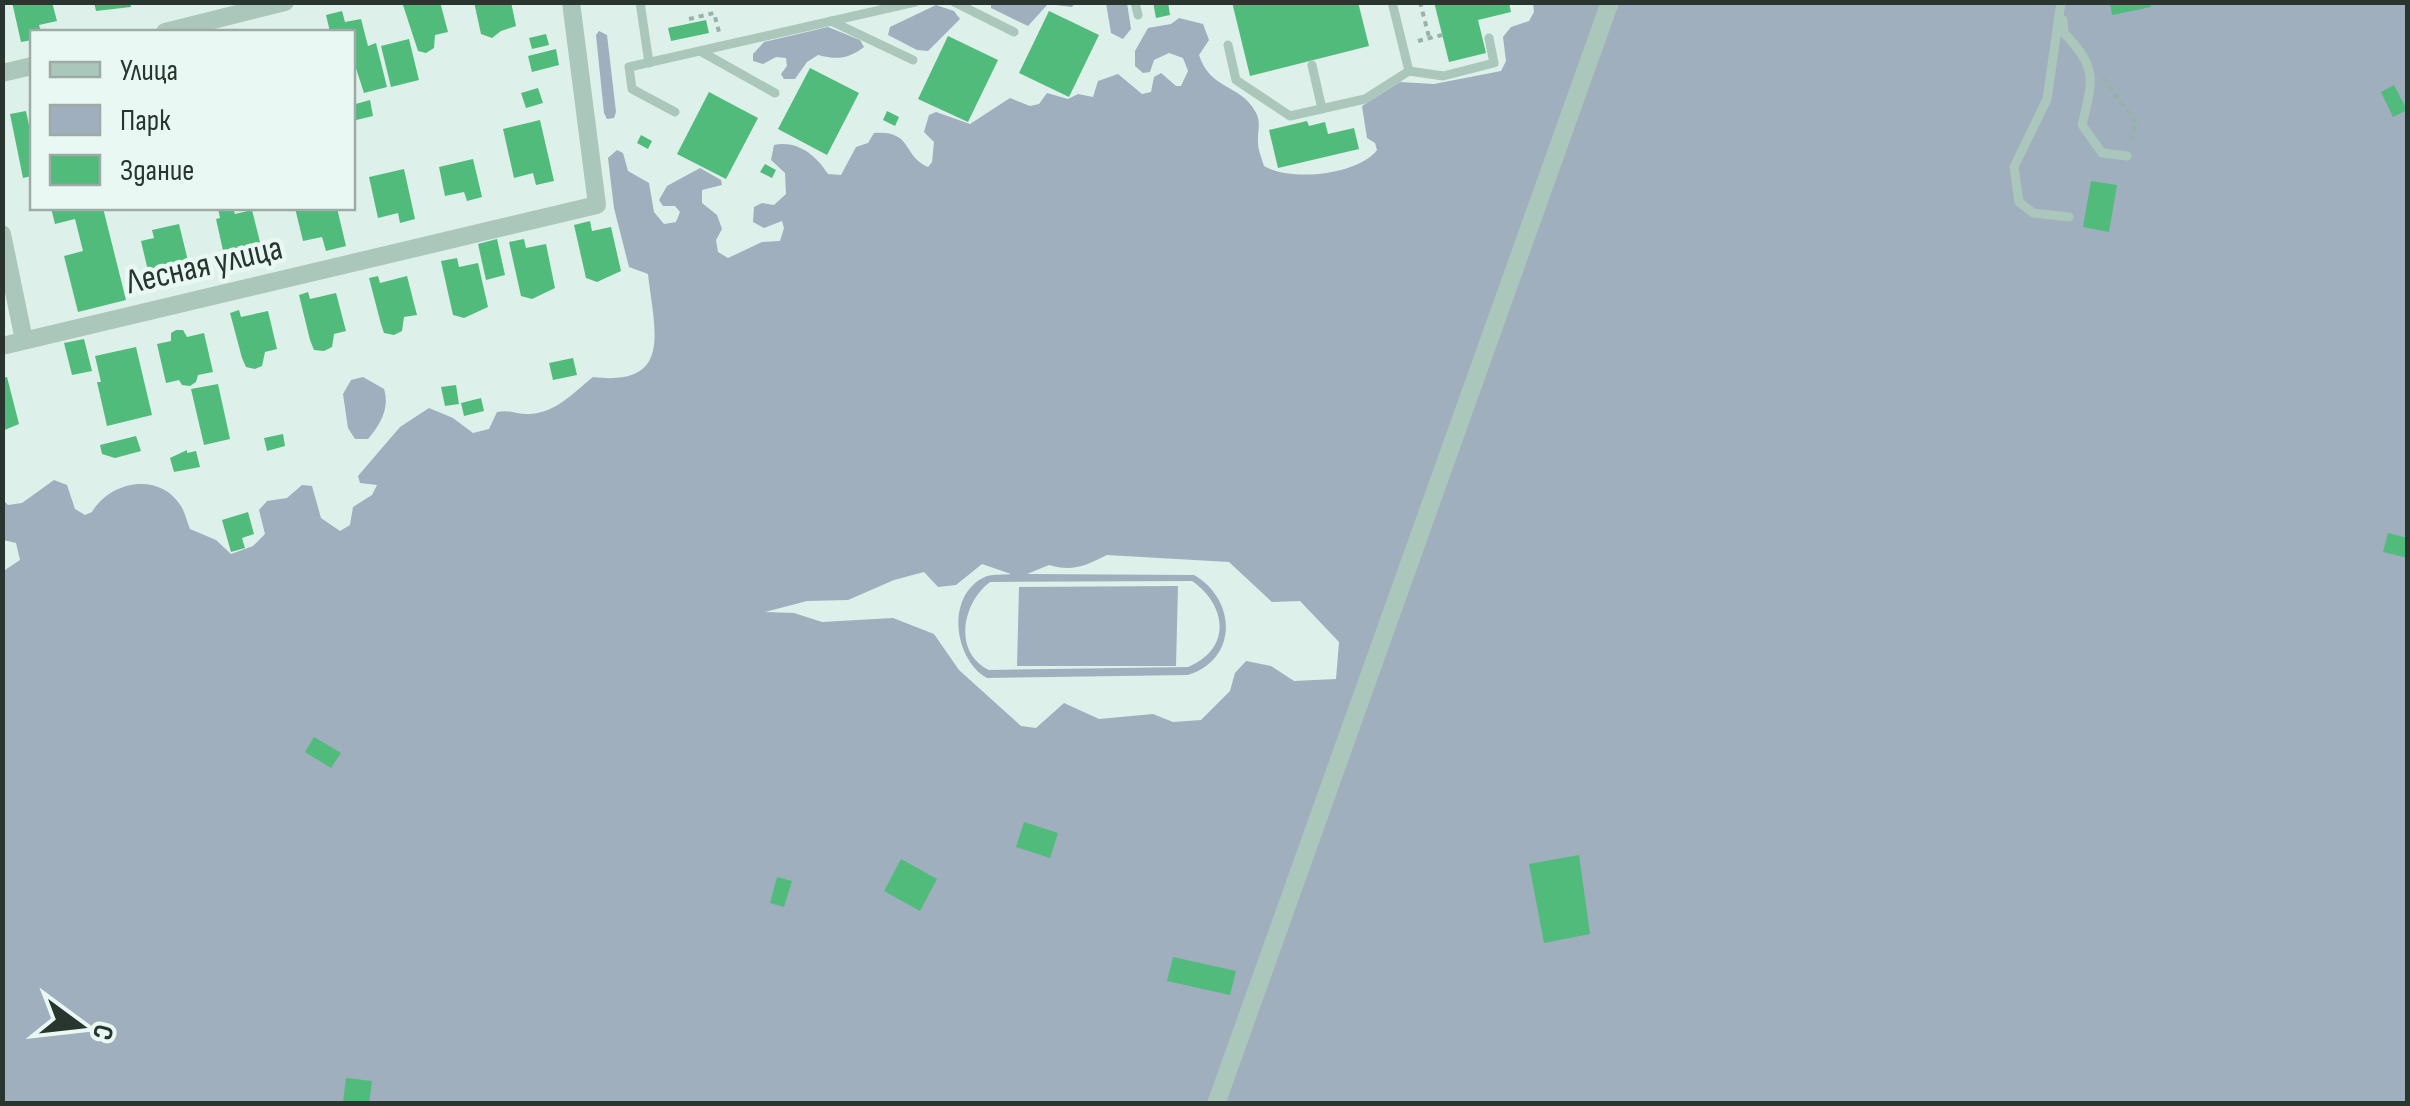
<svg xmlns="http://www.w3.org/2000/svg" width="2410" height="1106" viewBox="0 0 2410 1106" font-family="'Sofia Sans Condensed',sans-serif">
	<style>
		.green { fill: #9fafbe; fill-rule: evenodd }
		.building { fill: #51bb7c }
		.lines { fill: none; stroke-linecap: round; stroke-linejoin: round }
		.path { stroke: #95b3a7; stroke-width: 4; stroke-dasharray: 5 5; stroke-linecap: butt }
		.lane { stroke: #abc7bc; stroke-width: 9 }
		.street { stroke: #abc7bc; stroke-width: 18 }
		.labels { text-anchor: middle; stroke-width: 9; stroke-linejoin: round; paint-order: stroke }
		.street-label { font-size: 35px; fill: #29362f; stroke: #eaf8f4 }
	</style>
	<rect width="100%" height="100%" fill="#def0ea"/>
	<g class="green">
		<path d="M991,3V2L1075,3L1072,7L1048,4L1028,26L991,8Z"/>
		<path d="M1106,3H1127L1131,29L1123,39L1111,33Z"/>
		<path d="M1533,3H2407V1103H3L2,572L20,560L16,543L3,540V500L8,505L22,503L54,480L67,485L75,509L85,515L92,512C111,480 160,472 181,506C185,512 187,522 190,529L216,540L231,554L253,546L265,534L259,510L267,501L287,498L302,485L312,486L321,518L340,531L350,525L353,507L372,495L377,485L360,483L358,476L400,427L429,408L453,418L473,433L489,429L497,412C510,409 517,415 530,414C557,412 573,393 593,377C674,387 654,330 648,274L629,267L614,208L608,158L617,150L623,153L628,171L649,183L654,212L664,224L676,222L680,212L675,206H663L659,200L667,186L700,168L721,180L722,185L702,190V203L717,215L722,229L716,240L718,252L728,258L762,242L780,241L784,228L782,221L764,228L753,222L754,207L762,203L774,205L786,194L785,173L771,160L774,145C797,140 816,155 828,174L841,175L856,147L868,143L874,133C913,130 902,156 928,167L932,162L934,142L924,132L929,115L936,112L970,124L1010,98L1030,106L1039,104L1047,93L1068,99L1078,94L1093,97L1098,81L1118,74L1142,94L1151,92L1154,77L1161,73L1176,86H1181L1188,71L1183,58L1169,53L1154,60L1150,72L1143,73L1135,66V51L1148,28L1171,24L1179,18L1203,24L1209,40L1199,55C1210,90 1240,84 1255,111C1262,122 1257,131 1258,143C1258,150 1262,159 1264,166C1291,182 1358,175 1377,150L1375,143L1367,138L1362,106L1400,82L1434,84L1501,71L1506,61L1503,37L1511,27L1529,21L1534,12ZM1107,555L1229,562L1272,602L1300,601L1339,642L1336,679L1294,681L1271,666L1246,661L1235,673L1230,691L1201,720L1173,722L1153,714L1099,719L1064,703L1036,728L1021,726L959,670L934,634L893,618L822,622L794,613L765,612L807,601L848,600L894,580L924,572L938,587L956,585L982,564L1011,574C1004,575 994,574 987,576C945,593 953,659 987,678L1188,675C1239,659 1236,599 1194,575L1027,574L1049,565C1072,572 1085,566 1107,555ZM1192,581C1227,605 1232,649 1188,667L989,670C952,652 963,602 990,582Z"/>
		<path d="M936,5L954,11L960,19L928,51L917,50L888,35L890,27Z"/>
		<path d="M828,27L860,40L864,47C848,59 837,60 818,55L807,62L795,79H784L781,74L787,66L786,58L776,57L763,64L753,61V54L764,42Z"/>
		<path d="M599,31L607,35L616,112L614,118L607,119L604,113L596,35Z"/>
		<path d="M363,377L384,389C390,408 380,425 368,439H355L348,428L343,394L351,380Z"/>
		<path d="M1178,586L1176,666H1017L1019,587Z"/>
	</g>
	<g class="building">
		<path d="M12,2H52L57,21L39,25L41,32H32V40L21,42Z"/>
		<path d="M94,2H130L131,7L96,11Z"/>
		<path d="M402,2H440L448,32L435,35L434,48L426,53L418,51Z"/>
		<path d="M474,2H511L516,26L501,31L492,38L481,34Z"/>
		<path d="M1153,2H1168L1170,15L1156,18Z"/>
		<path d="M1232,2H1358L1369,46L1250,76Z"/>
		<path d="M1434,2H1509L1511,12L1478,20L1486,53L1449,62Z"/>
		<path d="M2110,2H2150L2151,7L2112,15Z"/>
		<path d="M342,11L345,22L361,19L368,46L376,43L387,87L364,93L352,56V32H330L326,15Z"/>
		<path d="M1049,11L1099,35L1069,97L1019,73Z"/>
		<path d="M706,20L709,33L671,41L668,28Z"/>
		<path d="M546,34L549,45L532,49L529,38Z"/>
		<path d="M948,36L998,60L968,122L918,99Z"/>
		<path d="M409,39L419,80L391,87L381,46Z"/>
		<path d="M556,49L559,65L532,72L528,56Z"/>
		<path d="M810,68L859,93L827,155L778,129Z"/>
		<path d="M2394,85L2407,110L2393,117L2381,92Z"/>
		<path d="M538,88L543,103L526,108L521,93Z"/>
		<path d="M709,92L758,118L726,179L677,154Z"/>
		<path d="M370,100L373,116L352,121V105Z"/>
		<path d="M26,111L29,125L32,124V176L23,178L10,114Z"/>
		<path d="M887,111L899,117L895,126L883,120Z"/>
		<path d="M540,120L554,181L536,185L533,173L514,178L503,129Z"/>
		<path d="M1307,121L1309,126L1325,122L1328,134L1354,128L1359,149L1278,168L1269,130Z"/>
		<path d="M641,135L652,141L648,149L637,143Z"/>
		<path d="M473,159L482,197L467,201L464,192L445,196L439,167Z"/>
		<path d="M765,164L776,170L772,178L760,172Z"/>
		<path d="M404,169L415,219L400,223L398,213L378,218L369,177Z"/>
		<path d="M2091,181L2117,185L2109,232L2083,227Z"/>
		<path d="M51,208H103L126,300L78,312L64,256L83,251L75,219L55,224Z"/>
		<path d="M218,208H233L235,214L252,210L261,246L224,255L216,219L220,218Z"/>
		<path d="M295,208H337L346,246L326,251L322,237L303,241Z"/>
		<path d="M590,221L592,231L611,227L621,271L597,282L586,278L574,225Z"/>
		<path d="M179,224L189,265L149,275L141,241L154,238L152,230Z"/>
		<path d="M497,239L505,275L486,280L478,244Z"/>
		<path d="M524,239L526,248L546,244L555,288L532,299L521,296L509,242Z"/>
		<path d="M457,258L459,267L478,263L488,307L464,318L453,315L441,261Z"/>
		<path d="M378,276L380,283L407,276L417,315L404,317L402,331L394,335L384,333L381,324L369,278Z"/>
		<path d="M308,292L310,299L336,293L346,331L334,334L332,347L324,351L314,350L310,340L299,295Z"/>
		<path d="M239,310L241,317L268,311L277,349L265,352L262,366L255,369L246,367L242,358L230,313Z"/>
		<path d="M176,330H183L187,337L204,333L213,372L198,375L196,382L190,386L182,385L179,380L166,383L157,344L171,341V333Z"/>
		<path d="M84,339L92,371L72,375L64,343Z"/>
		<path d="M136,347L152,415L107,426L97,382H101L95,356Z"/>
		<path d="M573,358L577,375L553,380L549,363Z"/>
		<path d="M7,377L19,424L2,431V378Z"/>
		<path d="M218,384L230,439L204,445L191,389Z"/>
		<path d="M456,385L459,404L445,406L441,387Z"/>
		<path d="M481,398L484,411L464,416L461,403Z"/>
		<path d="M283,434L285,446L267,451L264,438Z"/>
		<path d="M136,436L141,451L115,458L102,454L100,445Z"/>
		<path d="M187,450V453L196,451L200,467L174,472L170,458Z"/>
		<path d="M248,512L254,534L242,538L245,548L231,552L222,520Z"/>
		<path d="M2388,533L2408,538V558L2383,552Z"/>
		<path d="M314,737L341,753L331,768L305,752Z"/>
		<path d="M1024,822L1058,833L1050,858L1016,847Z"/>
		<path d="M1579,855L1590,934L1544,943L1529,864Z"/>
		<path d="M901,859L937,879L920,911L884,891Z"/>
		<path d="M777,877L792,881L784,907L770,903Z"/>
		<path d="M1173,957L1236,971L1230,995L1167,981Z"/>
		<path d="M346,1078L372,1081L369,1104L343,1102Z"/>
	</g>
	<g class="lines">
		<g class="path">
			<path d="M1420,2L1429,37"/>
			<path d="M689,19L714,13L719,32"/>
			<path d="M1418,41L1442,35"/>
			<path d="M2103,78L2137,124L2131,142"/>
		</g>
		<g class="lane">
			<path d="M640,2L649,63"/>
			<path d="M954,2L1014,32"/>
			<path d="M1135,2L1138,15"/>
			<path d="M1392,2L1409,71L1443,76L1494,63L1489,38"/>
			<path d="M2061,2L2047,99L2014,167L2019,202L2033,213L2069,217"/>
			<path d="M2063,20L2064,33C2098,68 2093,80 2082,125L2102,153L2127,156"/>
			<path d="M831,21L913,60"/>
			<path d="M1228,45L1236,80L1290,116L1365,99L1409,71"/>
			<path d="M700,51L775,93"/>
			<path d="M1312,65L1322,109"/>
			<path d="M675,112L632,89L629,67L915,2"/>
		</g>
		<g class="street">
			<path d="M165,32L285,2"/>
			<path d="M2,73L32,66"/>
			<path d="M2,234L24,340"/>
			<path d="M2,346L597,205L571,2"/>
			<path d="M1216,1104L1610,2"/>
		</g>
	</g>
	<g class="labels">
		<g class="street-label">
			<text transform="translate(204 264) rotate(-13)" y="12">Лесная улица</text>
		</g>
	</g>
	<rect width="2410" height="1106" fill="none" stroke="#29362f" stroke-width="10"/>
	<rect x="30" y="30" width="325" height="180" fill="#eaf8f4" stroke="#9daaa5" stroke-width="2.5"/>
	<rect x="50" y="62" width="50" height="15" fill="#abc7bc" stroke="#9daaa5" stroke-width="2.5"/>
	<text x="120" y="80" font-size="30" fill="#29362f">Улица</text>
	<rect x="50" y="105" width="50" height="30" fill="#9fafbe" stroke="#9daaa5" stroke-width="2.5"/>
	<text x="120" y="130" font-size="30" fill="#29362f">Парк</text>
	<rect x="50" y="155" width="50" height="30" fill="#51bb7c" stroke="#9daaa5" stroke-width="2.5"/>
	<text x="120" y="180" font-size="30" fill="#29362f">Здание</text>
	<g transform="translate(80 1026) rotate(105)" stroke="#eaf8f4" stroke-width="8" paint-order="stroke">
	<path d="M0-8L18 38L0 25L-18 38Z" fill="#29362f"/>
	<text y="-15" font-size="28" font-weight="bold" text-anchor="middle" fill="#29362f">С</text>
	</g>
</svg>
